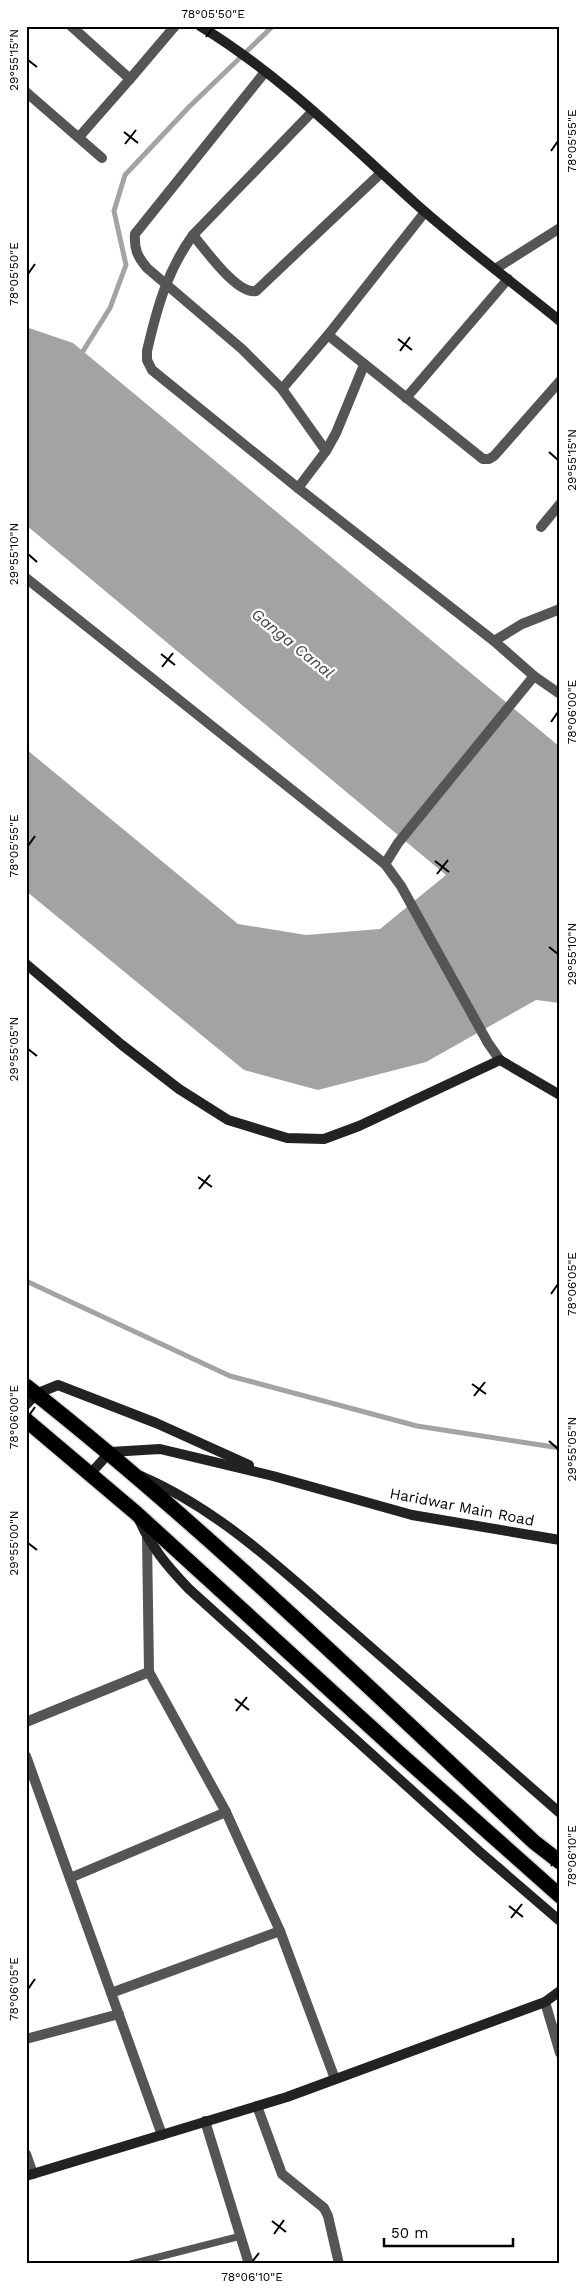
<svg xmlns="http://www.w3.org/2000/svg" width="586" height="2290" viewBox="0 0 586 2290" font-family="'Work Sans',sans-serif">
	<style>
		.water { fill: #a3a3a3 }
		.lines { fill: none; stroke-linecap: round; stroke-linejoin: round }
		.stream { stroke: #a3a3a3; stroke-width: 5 }
		.highway-casing { stroke: #dbdbdb; stroke-width: 18 }
		.lane { stroke: #555; stroke-width: 7 }
		.street { stroke: #555; stroke-width: 10 }
		.secondary { stroke: #222; stroke-width: 10 }
		.highway { stroke: #000; stroke-width: 15 }
		.ticks { fill: none; stroke: #000; stroke-width: 2 }
		.labels { text-anchor: middle; stroke-width: 4.5; stroke-linejoin: round; paint-order: stroke }
		.street-label { font-size: 15px; fill: #000; stroke: #fff }
		.water-label { font-size: 16px; font-style: italic; fill: #444; stroke: #fff }
		.neatline { fill: none; stroke: #000; stroke-width: 2 }
		.ticks-label { font-size: 12px; text-anchor: middle; fill: #000 }
	</style>
	<rect width="100%" height="100%" fill="#fff"/>
	<path class="water" d="M26,327L73,343L560,747V1003L536,1000L426,1062L318,1090L244,1070L26,891V749L238,924L306,935L380,929L446,875L26,525Z"/>
	<g class="lines">
		<g class="stream">
			<path d="M80,356L110,308L126,265L114,211L125,175L189,107L273,26"/>
			<path d="M26,1281L230,1376L417,1426L560,1448"/>
		</g>
		<g class="highway-casing">
			<g id="highway">
				<path d="M26,1386C205,1527 368,1687 534,1842L560,1862"/>
				<path d="M26,1420L136,1513L398,1752L560,1896"/>
			</g>
		</g>
		<path class="lane" d="M131,2264L241,2236"/>
		<g class="street">
			<path d="M71,26L130,79L79,137"/>
			<path d="M265,72L135,234C134,249 137,256 147,268L242,349L282,389L326,451"/>
			<path d="M130,79L175,26"/>
			<path d="M26,92L102,158"/>
			<path d="M313,111L193,235C167,271 157,308 147,351V360L152,370L298,488L494,641L534,676"/>
			<path d="M193,235C205,249 237,295 256,291L381,173"/>
			<path d="M495,269L560,228"/>
			<path d="M328,335L483,459H489L494,456L560,381"/>
			<path d="M282,389L328,335L425,212"/>
			<path d="M406,398L508,279"/>
			<path d="M298,488L326,451L336,433L364,365"/>
			<path d="M541,527L560,504"/>
			<path d="M26,578L385,864"/>
			<path d="M494,641L522,624L560,609"/>
			<path d="M500,1060L488,1043L401,886L385,864L398,843L534,676L560,694"/>
			<path d="M147,1538L149,1672L226,1812L280,1931L335,2079"/>
			<path d="M26,1722L149,1672"/>
			<path d="M26,1756L162,2135"/>
			<path d="M70,1878L226,1812"/>
			<path d="M111,1993L280,1931"/>
			<path d="M545,2002L560,2053"/>
			<path d="M26,2039L119,2014"/>
			<path d="M257,2106L282,2174L324,2208L328,2216L339,2264"/>
			<path d="M205,2121L249,2264"/>
			<path d="M26,2154L33,2174"/>
		</g>
		<g class="secondary">
			<path d="M200,26C279,74 347,142 416,204C462,245 512,282 560,321"/>
			<path d="M26,964L122,1045L179,1089L228,1120L287,1138L324,1139L359,1126L500,1060L560,1095"/>
			<path d="M26,1405L36,1394L58,1385L156,1423L249,1465"/>
			<path d="M91,1473L110,1452L160,1449L273,1476L412,1515L560,1540"/>
			<path d="M141,1476C222,1511 284,1572 350,1629C420,1690 490,1751 560,1813"/>
			<path d="M138,1517C150,1546 167,1566 189,1589L481,1853L560,1921"/>
			<path d="M26,2176L287,2097L545,2002L560,1991"/>
		</g>
		<use href="#highway" class="highway"/>
	</g>
	<path class="ticks" d="M206,37L213,28M28,60L37,67M124,132L138,143M125,144L136,130M551,151L558,141M28,274L35,264M398,339L412,350M400,351L410,337M549,452L558,460M28,554L37,562M161,654L175,665M162,667L173,653M551,722L558,712M28,846L35,836M435,861L449,872M437,874L448,860M549,947L558,954M28,1049L37,1056M198,1177L212,1187M199,1189L210,1175M551,1294L558,1284M472,1384L486,1394M474,1396L485,1382M28,1417L35,1407M549,1441L558,1449M28,1543L37,1550M235,1699L249,1710M236,1711L247,1697M551,1866L558,1856M509,1906L523,1917M511,1918L522,1904M28,1989L35,1979M272,2221L286,2232M274,2234L284,2220M252,2262L259,2253"/>
	<g class="labels">
		<g class="street-label">
			<text transform="translate(462 1507) rotate(11)" y="5">Haridwar Main Road</text>
		</g>
		<g class="water-label">
			<text transform="translate(293 643) rotate(39)" y="6">Ganga Canal</text>
		</g>
	</g>
	<rect width="586" height="2290" fill="none" stroke="#ffffff" stroke-width="55"/>
	<path d="M384 2238v8h129v-8" fill="none" stroke="#000000" stroke-width="2.5"/>
	<text x="391" y="2238" font-size="15" fill="#000000" stroke="#ffffff" stroke-width="4" paint-order="stroke">50 m</text>
	<rect x="28" y="28" width="530" height="2234" class="neatline"/>
	<g class="ticks-label">
		<text x="213" y="18">78°05'50"E</text>
		<text transform="translate(14 60) rotate(-90)" y="4">29°55'15"N</text>
		<text transform="translate(572 141) rotate(-90)" y="4">78°05'55"E</text>
		<text transform="translate(14 274) rotate(-90)" y="4">78°05'50"E</text>
		<text transform="translate(572 460) rotate(-90)" y="4">29°55'15"N</text>
		<text transform="translate(14 554) rotate(-90)" y="4">29°55'10"N</text>
		<text transform="translate(572 712) rotate(-90)" y="4">78°06'00"E</text>
		<text transform="translate(14 846) rotate(-90)" y="4">78°05'55"E</text>
		<text transform="translate(572 954) rotate(-90)" y="4">29°55'10"N</text>
		<text transform="translate(14 1049) rotate(-90)" y="4">29°55'05"N</text>
		<text transform="translate(572 1284) rotate(-90)" y="4">78°06'05"E</text>
		<text transform="translate(14 1417) rotate(-90)" y="4">78°06'00"E</text>
		<text transform="translate(572 1449) rotate(-90)" y="4">29°55'05"N</text>
		<text transform="translate(14 1543) rotate(-90)" y="4">29°55'00"N</text>
		<text transform="translate(572 1856) rotate(-90)" y="4">78°06'10"E</text>
		<text transform="translate(14 1989) rotate(-90)" y="4">78°06'05"E</text>
		<text x="252" y="2281">78°06'10"E</text>
	</g>
</svg>
